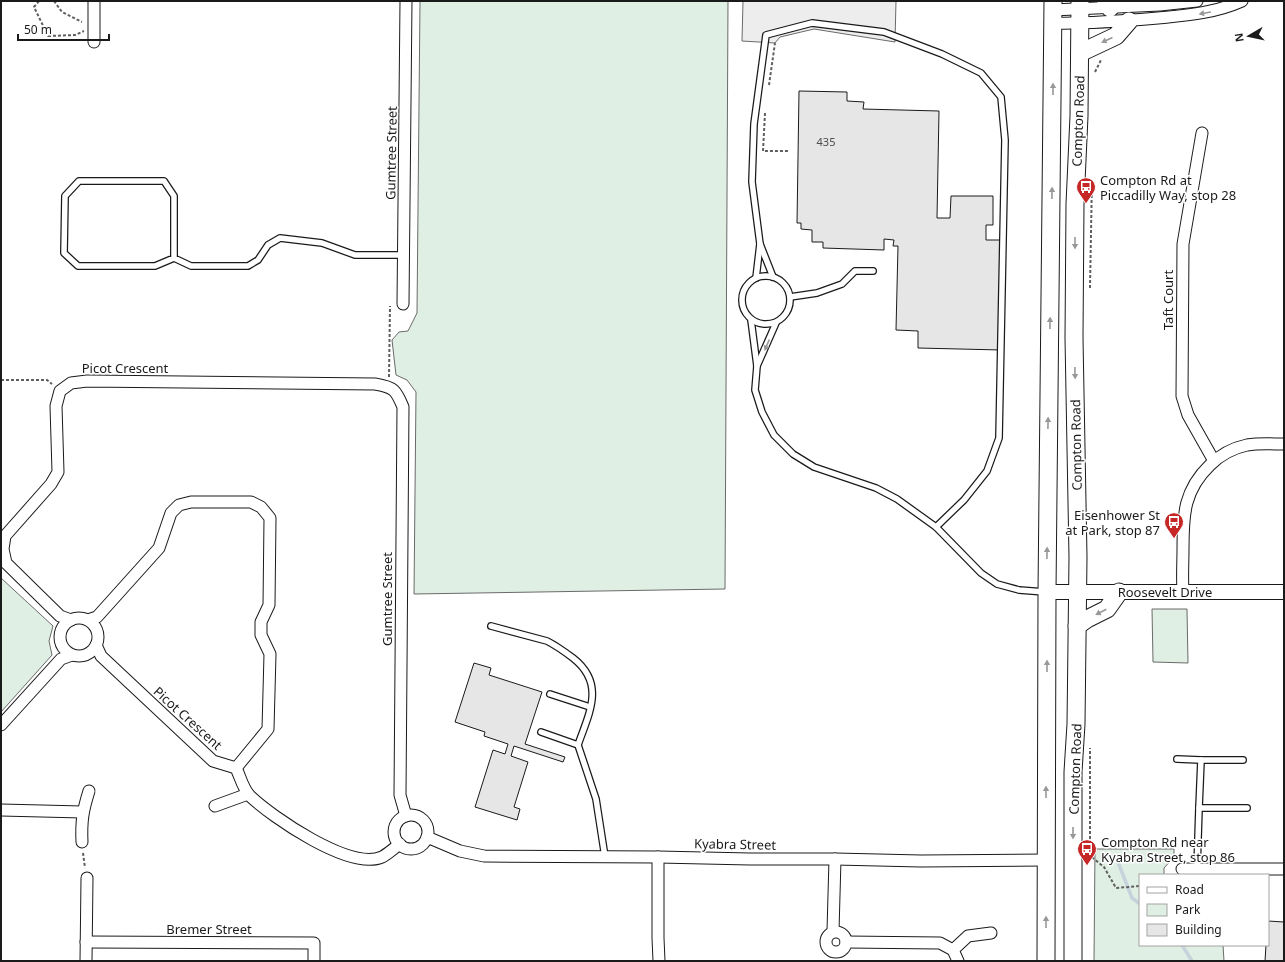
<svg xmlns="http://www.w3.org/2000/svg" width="1285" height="962" viewBox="0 0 1285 962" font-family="'Noto Sans',sans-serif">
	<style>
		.green { fill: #e0efe3; stroke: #6a6a6a }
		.parking { fill: #ededed; stroke: #6a6a6a }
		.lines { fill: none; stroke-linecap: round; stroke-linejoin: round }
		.stream { stroke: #c6d2dc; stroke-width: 3.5 }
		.building { fill: #e6e6e6; stroke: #1a1a1a }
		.service-casing { stroke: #1a1a1a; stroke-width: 8 }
		.minor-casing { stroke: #1a1a1a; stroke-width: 13 }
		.tertiary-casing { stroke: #1a1a1a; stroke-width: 16 }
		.primary-casing { stroke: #1a1a1a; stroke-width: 19 }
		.path { stroke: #5f5f5f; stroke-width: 2; stroke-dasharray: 3 2; stroke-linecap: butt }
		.service { stroke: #fff; stroke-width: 5.5 }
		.minor { stroke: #fff; stroke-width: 11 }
		.tertiary { stroke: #fff; stroke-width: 14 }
		.primary { stroke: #fff; stroke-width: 17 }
		.oneway { fill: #989898 }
		.labels { text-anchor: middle; stroke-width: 3; stroke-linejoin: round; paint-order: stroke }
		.number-label { font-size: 11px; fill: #4d4d4d }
		.street-label { font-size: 13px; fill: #1a1a1a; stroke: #fff }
		.poi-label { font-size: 13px; fill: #1a1a1a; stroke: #fff; text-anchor: start }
	</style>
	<rect width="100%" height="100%" fill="#fff"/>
	<g class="green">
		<path d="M420,1H728L725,589L414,594L416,392L407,380L396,375L392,340L399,332L408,331L417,313Z"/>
		<path d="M1,578L53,626L49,641L52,655L1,712Z"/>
		<path d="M1152,609H1187L1188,663L1153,662Z"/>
		<path d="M1095,849H1174V857L1164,868V875H1140V945H1223L1224,961H1094Z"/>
	</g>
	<path class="parking" d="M743,1H896L895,42L814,29L780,37L775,43L742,41Z"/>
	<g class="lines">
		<g class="stream">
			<path d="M1116,857L1132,898L1140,904"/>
			<path d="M1182,945L1192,961"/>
		</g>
	</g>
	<g class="building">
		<path d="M799,91L847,92V101L864,102L863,109L939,111L937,218H950L951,196H993V225H986V240H1003L1001,350L918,348V331L896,330L898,246H893L894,240L884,239V250L823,248V242H812V230L801,229V223H797Z"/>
		<path d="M474,663L491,668L489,675L542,692L525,744L565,757L563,762L514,746L511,756L528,762L514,807L520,809L517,820L475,807L493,750L505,754L508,744L484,736L485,732L455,722Z"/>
		<path d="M1268,921L1284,922V961H1265L1266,945H1268Z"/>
	</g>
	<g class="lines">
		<g class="service-casing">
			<g id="service">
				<path d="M174,258L155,266H78L64,253L65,196L79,181H164L174,196V258L191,266H248L258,260L268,245L280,238L322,243L355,255H404"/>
				<circle cx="766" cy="300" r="24"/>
				<path d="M773,277L760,244L752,182L754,124L766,35L812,23L884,32L942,54L981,73L1001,97L1005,140L999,438L987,471L964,500L936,527"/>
				<path d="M756,278L760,244"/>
				<path d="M790,297L817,293L842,284L855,271H873"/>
				<path d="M751,320L757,366L755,390L762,412L774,435L793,454L814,467L876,488L897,499L936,527L981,573L997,584L1019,590L1045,592"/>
				<path d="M757,366L776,323"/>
				<path d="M491,626L547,641C557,646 565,652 573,658C606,684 589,713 578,745"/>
				<path d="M550,694L590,707"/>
				<path d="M541,732L578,745L596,799L605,857"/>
				<path d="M1177,759L1201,760"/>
				<path d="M1199,808L1201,760H1243"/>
				<path d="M1197,869L1199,808H1247"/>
			</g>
		</g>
		<g class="minor-casing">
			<g id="minor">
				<path d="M94,1V42"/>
				<path d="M1053,10L1160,5L1197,1"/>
				<path d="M1053,23C1088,24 1123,21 1158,18C1188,15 1215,13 1242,1"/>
				<path d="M1202,133L1183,244L1182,396L1188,415L1214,461"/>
				<path d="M403,304L406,1"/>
				<path d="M1183,591C1182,577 1183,563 1183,549C1183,514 1184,490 1210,465C1220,455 1233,448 1247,445C1259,443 1272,444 1284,444"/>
				<circle cx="79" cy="637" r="19"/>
				<path d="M71,620L60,616L6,563L3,549L5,536L51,484L58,472L56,406L60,391L71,383L87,381L375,384C394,387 396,390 403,407L400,795L406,816"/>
				<path d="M88,620L97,617L159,548L171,513L179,505L191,502H251L261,507L270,518L269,605L261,622V635L270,654L268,729L236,768"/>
				<path d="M96,645L101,656L213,761L236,768C240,776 243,789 250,796C272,817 350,871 382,857C388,854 394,848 400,844"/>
				<path d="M1,725L61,659L72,655"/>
				<path d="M215,806L248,794"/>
				<path d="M1,810L82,812"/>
				<circle cx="411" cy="832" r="17"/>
				<path d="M427,837L460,851L484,856L658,857L750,859H835L921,861L1046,860"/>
				<path d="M82,842C81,821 83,810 89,791"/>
				<path d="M658,857V938L659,961"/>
				<path d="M1182,869H1284"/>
				<path d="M833,931L835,859"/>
				<circle cx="836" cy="942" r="10"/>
				<path d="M86,942L314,943V961"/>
				<path d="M846,942L940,943L953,950L958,961"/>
				<path d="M953,950L968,936L991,933"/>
				<path d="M86,961L87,878"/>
			</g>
		</g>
		<g class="tertiary-casing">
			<path id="tertiary" d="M1047,592H1284"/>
		</g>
		<g class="primary-casing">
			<g id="primary">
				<path d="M1106,1L1110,8"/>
				<path d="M1080,53L1116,36L1129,21"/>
				<path d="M1077,626L1087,619L1107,609L1119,592"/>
				<path d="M1046,961L1047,592L1053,1"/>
				<path d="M1073,961V772L1076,724L1078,557L1074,338L1075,204L1079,116L1080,1"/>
			</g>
		</g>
		<g class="path">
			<path d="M39,1L34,7L48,36L75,35L84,31"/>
			<path d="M54,1L62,12L82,22"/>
			<path d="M1095,72L1101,60"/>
			<path d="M769,85L775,43"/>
			<path d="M765,113L763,151H788"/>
			<path d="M1090,288L1092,178"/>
			<path d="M389,377L390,306"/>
			<path d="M1,380H47L52,384"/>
			<path d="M83,853L85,868"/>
			<path d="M1088,854L1104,867L1116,888L1140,886"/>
			<path d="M1090,854V748"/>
		</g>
		<use href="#service" class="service"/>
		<use href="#minor" class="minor"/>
		<use href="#tertiary" class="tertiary"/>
		<use href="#primary" class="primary"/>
	</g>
	<defs><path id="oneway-solid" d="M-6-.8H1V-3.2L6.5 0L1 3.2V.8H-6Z"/></defs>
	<g class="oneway">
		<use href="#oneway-solid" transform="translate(1205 13) rotate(170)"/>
		<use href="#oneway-solid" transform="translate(1107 40) rotate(156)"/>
		<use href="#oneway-solid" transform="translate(1053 89) rotate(-90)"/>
		<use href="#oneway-solid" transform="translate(1052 193) rotate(-89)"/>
		<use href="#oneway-solid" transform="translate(1075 243) rotate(90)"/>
		<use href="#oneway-solid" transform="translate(1050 323) rotate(-89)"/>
		<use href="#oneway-solid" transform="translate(767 345) rotate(113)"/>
		<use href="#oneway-solid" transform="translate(1075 373) rotate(89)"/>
		<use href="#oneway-solid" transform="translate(1048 423) rotate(-89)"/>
		<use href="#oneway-solid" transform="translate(1047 553) rotate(-89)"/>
		<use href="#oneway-solid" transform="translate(1101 612) rotate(153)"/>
		<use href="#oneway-solid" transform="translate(1047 666) rotate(-90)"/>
		<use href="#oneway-solid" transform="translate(1046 792) rotate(-90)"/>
		<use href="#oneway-solid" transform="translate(1073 833) rotate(90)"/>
		<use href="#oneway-solid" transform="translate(1046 922) rotate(-90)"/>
	</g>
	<defs>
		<g id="bus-pin" transform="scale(1)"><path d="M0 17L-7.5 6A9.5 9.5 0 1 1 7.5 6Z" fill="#c62828" stroke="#fff"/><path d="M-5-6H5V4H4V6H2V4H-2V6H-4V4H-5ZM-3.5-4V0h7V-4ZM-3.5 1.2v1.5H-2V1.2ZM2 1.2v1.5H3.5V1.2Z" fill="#fff"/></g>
	</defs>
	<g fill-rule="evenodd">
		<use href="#bus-pin" x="1086" y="187"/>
		<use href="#bus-pin" x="1174" y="522"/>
		<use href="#bus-pin" x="1087" y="849"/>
	</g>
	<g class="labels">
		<g class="number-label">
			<text x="826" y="146">435</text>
		</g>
		<g class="street-label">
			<text transform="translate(1078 121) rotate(-88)" y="5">Compton Road</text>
			<text transform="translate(391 153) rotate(-89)" y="5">Gumtree Street</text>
			<text transform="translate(1168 300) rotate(-90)" y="5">Taft Court</text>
			<text x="125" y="373">Picot Crescent</text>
			<text transform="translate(1076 445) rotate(-91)" y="5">Compton Road</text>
			<text x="1165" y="597">Roosevelt Drive</text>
			<text transform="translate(387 599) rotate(-90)" y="5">Gumtree Street</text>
			<text transform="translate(188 718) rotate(42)" y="5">Picot Crescent</text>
			<text transform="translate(1075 769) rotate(-88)" y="5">Compton Road</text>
			<text transform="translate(735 844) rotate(1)" y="5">Kyabra Street</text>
			<text x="209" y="934">Bremer Street</text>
		</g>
		<g class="poi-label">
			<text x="1100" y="185">Compton Rd at<tspan x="1100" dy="15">Piccadilly Way, stop 28</tspan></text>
			<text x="1160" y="520" text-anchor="end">Eisenhower St<tspan x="1160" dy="15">at Park, stop 87</tspan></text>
			<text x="1101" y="847">Compton Rd near<tspan x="1101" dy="15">Kyabra Street, stop 86</tspan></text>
		</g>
	</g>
	<rect width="1285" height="962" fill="none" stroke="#1a1a1a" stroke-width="4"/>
	<rect x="1139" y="874" width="130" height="72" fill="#ffffff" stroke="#a3a3a3"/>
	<rect x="1147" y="887" width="20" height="6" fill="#ffffff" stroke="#a3a3a3"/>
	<text x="1175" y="894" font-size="12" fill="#1a1a1a">Road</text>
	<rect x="1147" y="904" width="20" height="12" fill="#e0efe3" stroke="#a3a3a3"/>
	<text x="1175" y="914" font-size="12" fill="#1a1a1a">Park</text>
	<rect x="1147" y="924" width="20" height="12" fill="#e6e6e6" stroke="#a3a3a3"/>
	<text x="1175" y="934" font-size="12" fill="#1a1a1a">Building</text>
	<g transform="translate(1249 36) rotate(261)" stroke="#ffffff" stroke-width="3" paint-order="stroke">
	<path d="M0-3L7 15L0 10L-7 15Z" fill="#1a1a1a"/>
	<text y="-6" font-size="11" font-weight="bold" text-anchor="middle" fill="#1a1a1a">N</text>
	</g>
	<path d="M18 34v6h91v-6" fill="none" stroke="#1a1a1a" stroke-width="2"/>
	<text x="24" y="34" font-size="12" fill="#1a1a1a" stroke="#ffffff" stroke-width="3" paint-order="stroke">50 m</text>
</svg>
